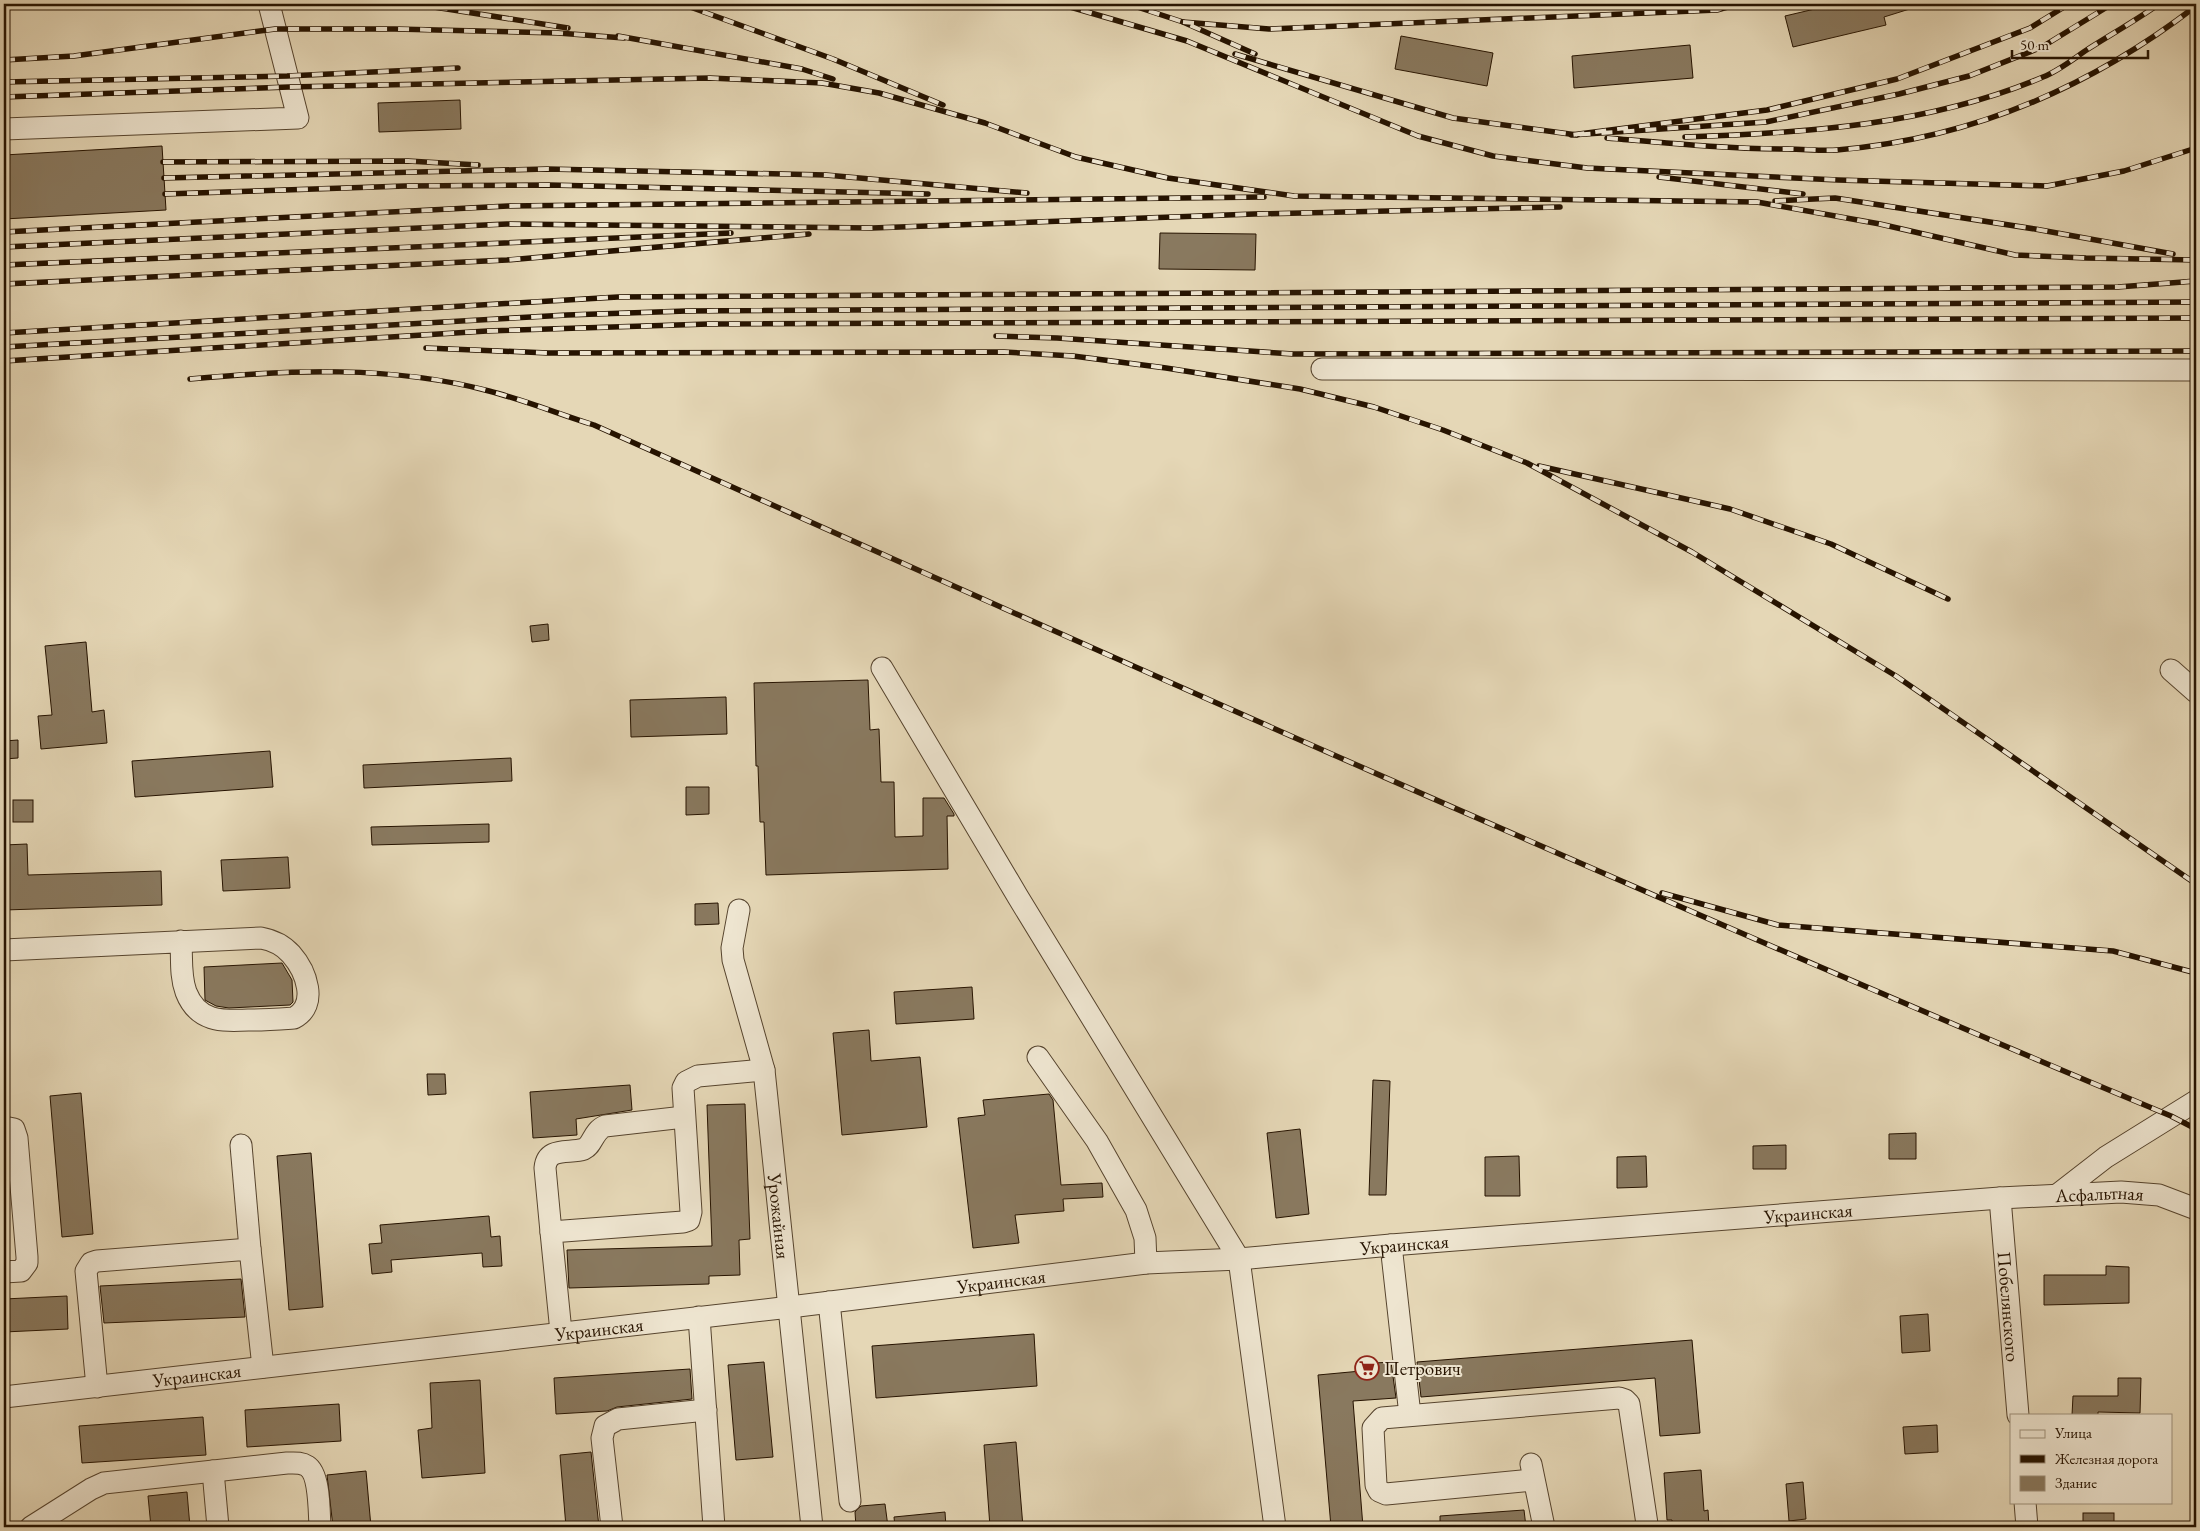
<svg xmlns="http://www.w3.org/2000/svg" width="2200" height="1531" viewBox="0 0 2200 1531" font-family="'EB Garamond',serif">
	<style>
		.building { fill: #89795f; stroke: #261300 }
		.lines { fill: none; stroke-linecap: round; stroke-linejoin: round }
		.minor-casing { stroke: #56442e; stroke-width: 23 }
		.minor { stroke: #eee5d0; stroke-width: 21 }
		.rail-casing { stroke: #261300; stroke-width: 5.5 }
		.rail { stroke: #eee5d0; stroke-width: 4; stroke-dasharray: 11; stroke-linecap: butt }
		.labels { text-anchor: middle; stroke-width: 4; stroke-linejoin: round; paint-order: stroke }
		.street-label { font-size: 19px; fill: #261300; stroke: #eee5d0 }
		.poi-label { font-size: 19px; fill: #261300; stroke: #eee5d0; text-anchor: start }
	</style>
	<rect width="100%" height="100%" fill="#e5d7b6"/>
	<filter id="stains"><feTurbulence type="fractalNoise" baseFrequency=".004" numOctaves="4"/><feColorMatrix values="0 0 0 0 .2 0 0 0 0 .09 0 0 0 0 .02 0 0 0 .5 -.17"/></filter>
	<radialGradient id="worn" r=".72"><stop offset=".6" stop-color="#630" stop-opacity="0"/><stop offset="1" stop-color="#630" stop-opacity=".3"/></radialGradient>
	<g class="building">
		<path d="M1836,4H1915L1916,7L1884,17L1886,25L1793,47L1785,16Z"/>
		<path d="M1401,36L1493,53L1487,86L1395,69Z"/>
		<path d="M1690,45L1693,78L1574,88L1572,56Z"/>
		<path d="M460,100L461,129L379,132L378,103Z"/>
		<path d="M162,146L166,210L4,219V155Z"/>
		<path d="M1160,233L1256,234L1255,270L1159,269Z"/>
		<path d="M548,624L549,640L532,642L530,626Z"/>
		<path d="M86,642L92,712L104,710L107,743L41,749L38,716L52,715L45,646Z"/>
		<path d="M868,680L870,730L879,729L881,782H894L895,837L923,836V798H944L954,814V816H947L948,869L766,875L764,822H760L758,766H756L754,683Z"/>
		<path d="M726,697L727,734L631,737L630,700Z"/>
		<path d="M18,740V758L4,759V741Z"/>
		<path d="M270,751L273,787L135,797L132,761Z"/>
		<path d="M511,758L512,781L364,788L363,765Z"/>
		<path d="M686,787H709V814L686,815Z"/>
		<rect x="13" y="800" width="20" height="22"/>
		<path d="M489,824V842L372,845L371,827Z"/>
		<path d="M27,844L28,875L161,871L162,905L4,910V845Z"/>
		<path d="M288,857L290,888L223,891L221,860Z"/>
		<path d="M718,903L719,924L695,925V904Z"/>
		<path d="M282,963L292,980L293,1002L290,1005L229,1008L216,1006L205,1000L204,967Z"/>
		<path d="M972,987L974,1019L896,1024L894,992Z"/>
		<path d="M869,1030L871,1061L920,1057L927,1127L842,1135L833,1033Z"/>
		<path d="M427,1074H445L446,1094L428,1095Z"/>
		<path d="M1373,1080L1390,1081L1386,1195H1369Z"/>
		<path d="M630,1085L632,1110L576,1119L577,1135L533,1138L530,1092Z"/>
		<path d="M81,1093L93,1234L62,1237L50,1096Z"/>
		<path d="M1049,1094L1053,1100L1061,1185L1102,1183L1103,1197L1063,1199L1064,1211L1015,1215L1019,1243L973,1248L958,1118L985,1115L983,1100Z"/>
		<path d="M745,1104L750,1239L739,1240L740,1275L709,1276V1284L569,1288L567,1250L712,1246L707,1105Z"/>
		<path d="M1300,1129L1309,1214L1276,1218L1267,1133Z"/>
		<path d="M1916,1133V1159H1889V1134Z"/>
		<path d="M1786,1145V1169H1753V1146Z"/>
		<path d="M311,1153L323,1307L289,1310L277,1156Z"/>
		<path d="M1519,1156L1520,1196H1485V1157Z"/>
		<path d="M1646,1156L1647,1187L1617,1188V1157Z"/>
		<path d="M489,1216L491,1237L500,1236L502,1266L483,1267L482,1253L391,1260L392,1272L372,1274L369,1244L382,1243L380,1225Z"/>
		<path d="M2106,1266L2129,1267V1303L2044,1305V1275H2106Z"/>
		<path d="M241,1279L245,1317L104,1323L100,1286Z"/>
		<path d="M67,1296L68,1329L4,1332V1299Z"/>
		<path d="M1928,1314L1930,1351L1902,1353L1900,1316Z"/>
		<path d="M1034,1334L1037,1386L876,1398L872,1346Z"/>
		<path d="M1692,1340L1700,1433L1660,1436L1655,1378L1421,1397L1417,1362Z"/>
		<path d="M764,1362L773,1457L736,1460L728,1365Z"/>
		<path d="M1391,1362L1396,1398L1353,1401L1363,1527H1331L1318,1375L1361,1371L1360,1364Z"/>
		<path d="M690,1369L692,1399L617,1407L607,1411L556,1414L554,1378Z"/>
		<path d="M2118,1378H2141L2140,1413L2098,1412V1415H2072L2073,1396H2118Z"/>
		<path d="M480,1380L485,1473L422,1478L418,1430L432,1428L430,1383Z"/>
		<path d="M339,1404L341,1441L247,1447L245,1410Z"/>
		<path d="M203,1417L206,1455L82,1463L79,1426Z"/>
		<path d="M1937,1425L1938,1452L1905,1454L1903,1427Z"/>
		<path d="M1016,1442L1023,1527H990L984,1445Z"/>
		<path d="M591,1452L599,1527H566L560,1455Z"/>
		<path d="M1701,1470L1704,1511L1708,1510L1709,1527H1672V1520H1667L1664,1473Z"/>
		<path d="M366,1471L371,1527H333L327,1475Z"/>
		<path d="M1803,1482L1806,1519L1789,1521L1786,1484Z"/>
		<path d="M187,1492L190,1527H151L148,1496Z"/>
		<path d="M885,1504L888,1527H856L855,1512L861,1506Z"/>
		<path d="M1524,1510L1526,1527H1440V1516Z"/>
		<path d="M945,1512L946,1527H895L894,1517Z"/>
		<rect x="2083" y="1513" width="31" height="14"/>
	</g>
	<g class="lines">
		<g class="minor-casing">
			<g id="minor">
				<path d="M4,129L298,118L269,4"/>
				<path d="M1322,369L2196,370"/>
				<path d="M882,668L1018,897L1239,1259L1275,1527"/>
				<path d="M2171,670L2196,692"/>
				<path id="s1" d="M739,910L732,948L733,960L764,1070L812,1527"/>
				<path d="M4,950L261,938C272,940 283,945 291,954C306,971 319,1005 294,1018C279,1019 265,1020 251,1020C223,1021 198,1023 186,992C180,976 182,958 181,941"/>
				<path d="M1038,1057L1097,1141L1136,1210L1145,1238L1146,1263"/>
				<path d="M4,1127L14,1129L17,1138L27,1257V1263L21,1271L4,1272"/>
				<path d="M241,1145L250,1249"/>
				<path d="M2057,1195L2106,1157L2196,1101"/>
				<path id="s2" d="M2000,1198L2018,1415"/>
				<path d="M551,1232L545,1168C547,1146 569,1154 584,1149C593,1145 593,1131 605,1126L684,1117"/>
				<path d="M1391,1245L1410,1415"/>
				<path d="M829,1302L850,1501"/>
				<path d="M699,1317L714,1527"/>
				<path d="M561,1332L551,1232L683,1222L689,1220L691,1212L683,1088L686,1082L698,1076L764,1070"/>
				<path d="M97,1387L86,1271L91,1263L97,1261L250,1249L263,1367"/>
				<path id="s3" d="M4,1397L790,1307L1146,1263L1239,1259L1391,1245L2000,1198L2121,1192L2159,1195L2196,1209"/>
				<path d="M1531,1464L1544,1527"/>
				<path d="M213,1471L218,1527"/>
				<path d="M1533,1480L1386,1494L1379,1491L1376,1485L1373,1428L1382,1418L1619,1398L1625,1400L1629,1404L1647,1524L1646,1527"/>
				<path d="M2025,1502L2027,1527"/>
				<path d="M31,1527L91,1489L104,1483L287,1463C294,1463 301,1462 307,1466C320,1474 319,1512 320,1527"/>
				<path d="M612,1527L602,1438L605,1426L618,1419L706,1410"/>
			</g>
		</g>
		<use href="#minor" class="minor"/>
		<g class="rail-casing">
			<g id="rail">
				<path d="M415,4L568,28"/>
				<path d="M682,4L833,59L943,105"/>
				<path d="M1060,4L1187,41L1418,136L1493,156L1587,168L1838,180L2047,186L2124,171L2196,148"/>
				<path d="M1128,4L1183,22L1255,54"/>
				<path d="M1147,4L1194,6L1304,5"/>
				<path d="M2069,4L2030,28L1897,79L1767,110L1571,135L1766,122L1899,94L1969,76L2042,47L2112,4"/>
				<path d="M1183,22L1269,29L1717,10L1738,4"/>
				<path d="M618,36L802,69L833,79"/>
				<path d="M1235,54L1453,118L1577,135"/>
				<path d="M4,60L74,56L275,29H395L558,33L624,38"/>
				<path d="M4,82L287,76L458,68"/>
				<path d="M4,97L289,87L710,78L822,83L879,93L985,123L1076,157L1168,178L1294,196L1757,202L1880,224L2015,255L2086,258L2196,260"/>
				<path d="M1685,137C1807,133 1930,125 2043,77C2058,71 2072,60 2085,51C2110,35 2135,21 2159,4"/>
				<path d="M1607,138C1667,143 1728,149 1788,149C1804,149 1821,151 1837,150C1970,139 2091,87 2196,6"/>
				<path d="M163,162L408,161L478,165"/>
				<path d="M1659,177L1803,194"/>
				<path d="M164,178L547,169L826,175L1027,193"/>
				<path d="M165,194L405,186L549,185L928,194"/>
				<path d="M1775,201L1835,198L2035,229L2173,254"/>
				<path d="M4,232L508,206L1264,197"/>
				<path d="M4,247L507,224L872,228L1254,214L1560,207"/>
				<path d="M4,265L731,233"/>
				<path d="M4,284L507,260L809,234"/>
				<path d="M4,333L618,297L2118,287L2196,281"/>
				<path d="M996,336L1057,338L1293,354L2196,351"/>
				<path d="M4,347L567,315L687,311L2196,302"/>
				<path d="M426,348L548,353L1004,352L1073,356L1166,368L1300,389L1374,407L1443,430L1527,463L1692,552L1896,676L2196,884"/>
				<path d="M4,361L487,331L709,324L2196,318"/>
				<path d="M190,379C289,370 391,365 489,391C524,400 559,414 594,425C1118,660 1641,894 2171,1116L2196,1129"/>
				<path d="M1539,466L1730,509L1831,544L1948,599"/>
				<path d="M1662,893L1778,925L2113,951L2196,973"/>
			</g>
		</g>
		<use href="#rail" class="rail"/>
	</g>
	<defs>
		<g id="supermarket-ring" transform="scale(1.25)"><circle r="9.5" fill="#eee5d0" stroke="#8f2418" stroke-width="1.5"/><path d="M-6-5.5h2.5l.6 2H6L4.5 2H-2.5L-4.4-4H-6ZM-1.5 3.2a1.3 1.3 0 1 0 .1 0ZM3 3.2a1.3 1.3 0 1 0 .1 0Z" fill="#8f2418"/></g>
	</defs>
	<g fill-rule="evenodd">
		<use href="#supermarket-ring" x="1367" y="1368"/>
	</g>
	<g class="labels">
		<g class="street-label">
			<text dy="7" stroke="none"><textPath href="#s3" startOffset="2106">Асфальтная</textPath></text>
			<text dy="7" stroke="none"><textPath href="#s3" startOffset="1814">Украинская</textPath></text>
			<text dy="7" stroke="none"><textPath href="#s1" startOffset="312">Урожайная</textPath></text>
			<text dy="7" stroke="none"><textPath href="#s3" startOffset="1409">Украинская</textPath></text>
			<text dy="7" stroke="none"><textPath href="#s3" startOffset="1004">Украинская</textPath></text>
			<text dy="7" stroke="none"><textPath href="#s2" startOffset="109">Побелянского</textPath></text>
			<text dy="7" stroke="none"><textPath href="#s3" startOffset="599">Украинская</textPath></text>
			<text dy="7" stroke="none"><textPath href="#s3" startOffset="194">Украинская</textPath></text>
		</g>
		<g class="poi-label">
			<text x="1384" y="1375">Петрович</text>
		</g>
	</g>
	<rect width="2200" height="1531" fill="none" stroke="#e5d7b6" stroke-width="20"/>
	<rect x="5" y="5" width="2190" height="1521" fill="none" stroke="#261300" stroke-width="2.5"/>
	<rect x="10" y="10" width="2180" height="1511" fill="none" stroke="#261300"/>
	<rect x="2010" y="1414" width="162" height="90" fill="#eee5d0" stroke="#9e917d"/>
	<rect x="2020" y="1430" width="25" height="8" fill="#eee5d0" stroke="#9e917d"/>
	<text x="2055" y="1438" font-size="15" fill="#261300">Улица</text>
	<rect x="2020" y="1455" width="25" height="8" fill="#261300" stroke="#9e917d"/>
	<text x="2055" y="1464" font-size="15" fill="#261300">Железная дорога</text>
	<rect x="2020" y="1476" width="25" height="15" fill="#89795f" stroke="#9e917d"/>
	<text x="2055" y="1488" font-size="15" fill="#261300">Здание</text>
	<path d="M2012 50v8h136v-8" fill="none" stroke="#261300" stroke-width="2.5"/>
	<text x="2020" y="50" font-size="15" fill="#261300" stroke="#eee5d0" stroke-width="4" paint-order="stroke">50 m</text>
	<rect width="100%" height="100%" filter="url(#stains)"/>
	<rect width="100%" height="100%" fill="url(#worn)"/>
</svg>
